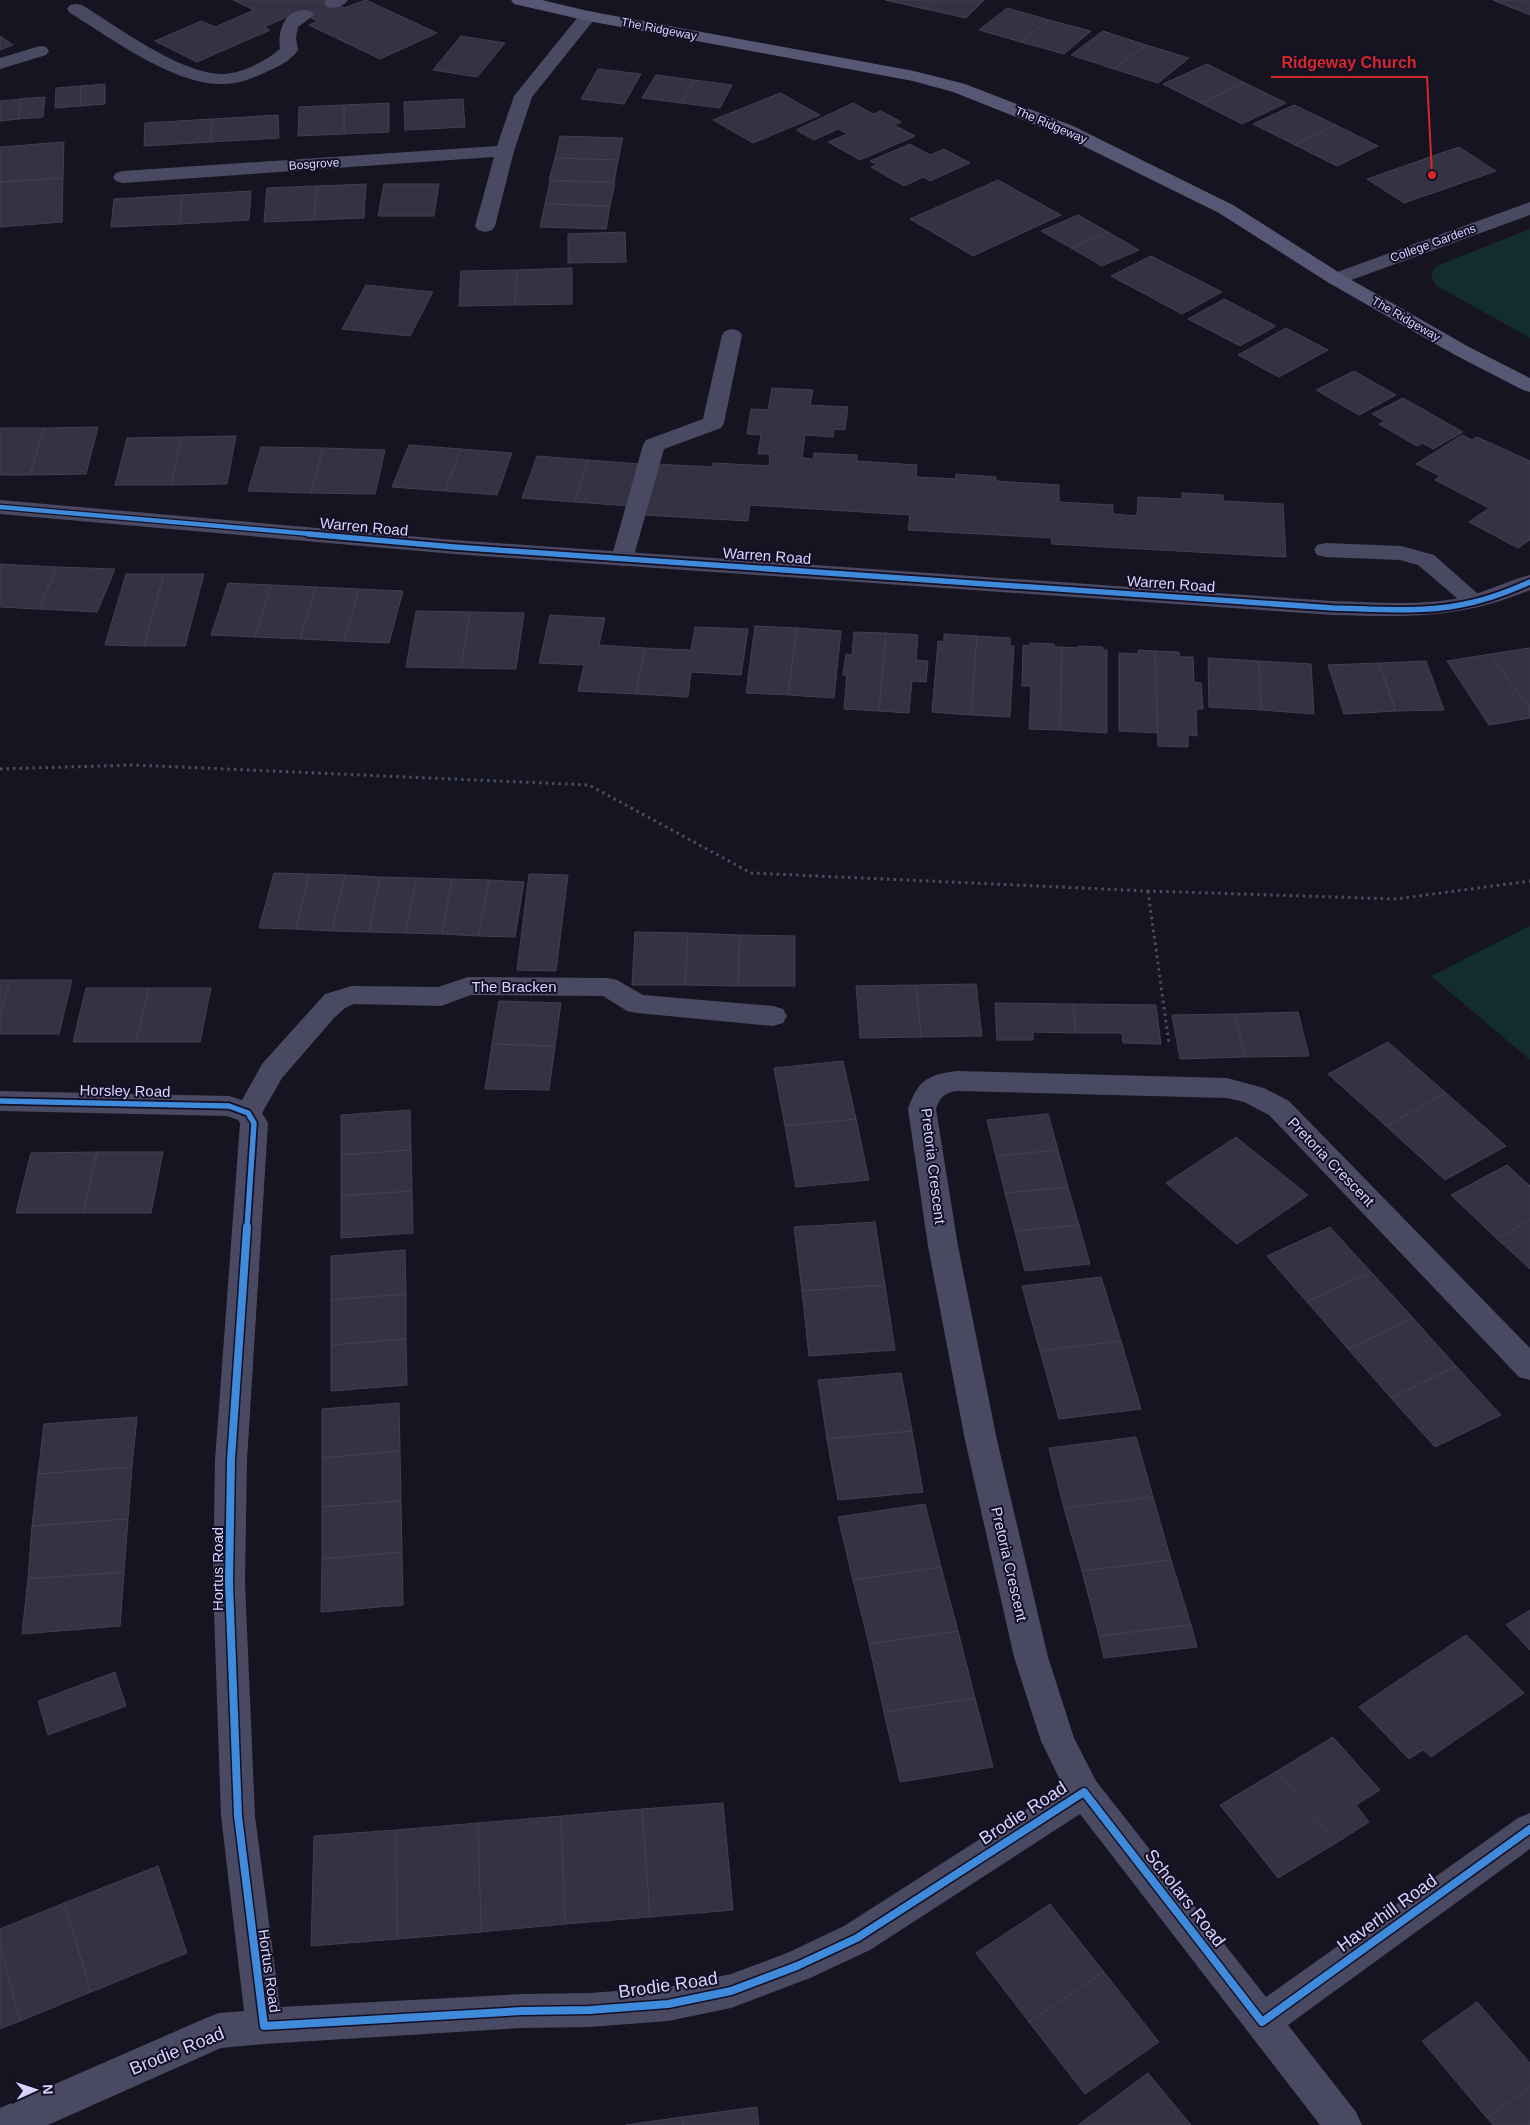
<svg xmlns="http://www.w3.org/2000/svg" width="1530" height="2125" viewBox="0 0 1530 2125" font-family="Helvetica,sans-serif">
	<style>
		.green { fill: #132c2d }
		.building { fill: #343243; stroke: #433f54 }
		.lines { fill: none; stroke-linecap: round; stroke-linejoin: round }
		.path { stroke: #44505f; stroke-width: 3; stroke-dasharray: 2.5 4; stroke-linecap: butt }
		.service { fill: #4a4962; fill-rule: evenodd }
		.minor { fill: #4a4962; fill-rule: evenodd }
		.secondary { fill: #575674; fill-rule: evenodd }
		.cycleway-far2-casing { stroke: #130f26; stroke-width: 7 }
		.cycleway-far1-casing { stroke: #130f26; stroke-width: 9 }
		.cycleway-casing { stroke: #130f26; stroke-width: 11 }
		.cycleway-far2 { stroke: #408adc; stroke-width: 4.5 }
		.cycleway-far1 { stroke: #408adc; stroke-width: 5.5 }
		.cycleway { stroke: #408adc; stroke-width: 8 }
		.labels { text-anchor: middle; stroke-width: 4; stroke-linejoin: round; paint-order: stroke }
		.far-street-label { font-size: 12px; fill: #d9d4ff; stroke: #130f26 }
		.street-label { font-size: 15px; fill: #d9d4ff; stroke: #130f26 }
		.near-street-label { font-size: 18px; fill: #d9d4ff; stroke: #130f26 }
		.leader { fill: none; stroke: #d62828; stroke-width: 2 }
		.callout-dot { fill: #d62828; stroke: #130f26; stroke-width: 2 }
		.callout-label { font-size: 16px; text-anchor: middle; font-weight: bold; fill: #d62828; stroke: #130f26; stroke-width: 4; stroke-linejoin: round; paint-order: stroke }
	</style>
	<rect width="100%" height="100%" fill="#161421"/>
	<g class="green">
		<path d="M1530,229V338L1437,286C1430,278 1430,274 1436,266Z"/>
		<path d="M1530,926V1060L1431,976Z"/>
	</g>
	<g class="building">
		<path d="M233,0H328L344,8L366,0L437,33L380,59L309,25L318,21L298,12L264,27L270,30L197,62L155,41L201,21L215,27L254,10Z"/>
		<path d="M885,0H933L925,9Z"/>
		<path d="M933,0H984L966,18L925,9Z"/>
		<path d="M1493,0H1530V15Z"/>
		<path d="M1007,8L1049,20L1021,42L979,30Z"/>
		<path d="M1049,20L1091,31L1064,54L1021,42Z"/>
		<path d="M1103,31L1146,45L1114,69L1071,55Z"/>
		<path d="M0,36L13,45L0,50Z"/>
		<path d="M461,36L505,43L477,77L433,70Z"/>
		<path d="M1146,45L1189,58L1158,83L1114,69Z"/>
		<path d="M1207,64L1245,83L1201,103L1163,84Z"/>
		<path d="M598,69L641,74L624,104L581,99Z"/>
		<path d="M656,75L694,80L681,103L642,98Z"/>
		<path d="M694,80L732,85L720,108L681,103Z"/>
		<path d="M1245,83L1286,103L1242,124L1201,103Z"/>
		<path d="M105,84V104L80,106L81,86Z"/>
		<path d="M81,86L80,106L55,108L56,88Z"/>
		<path d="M780,93L820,115L753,143L713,120Z"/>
		<path d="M45,97L43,117L19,119L20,99Z"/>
		<path d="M20,99L19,119L0,121V101Z"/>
		<path d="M463,99L465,127L405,130L404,102Z"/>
		<path d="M389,103V132L344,134V105Z"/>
		<path d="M853,103L873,114L881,111L901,122L894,125L915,136L860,160L828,142L847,134L838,129L814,140L796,130Z"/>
		<path d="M344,105V134L298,136L299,107Z"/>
		<path d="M1294,105L1336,125L1295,145L1253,124Z"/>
		<path d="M278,115L279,138L211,142L212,119Z"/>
		<path d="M212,119L211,142L144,146L145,123Z"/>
		<path d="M1336,125L1378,146L1337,166L1295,145Z"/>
		<path d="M560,136L623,138L618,160L555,158Z"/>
		<path d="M64,142L63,178L0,182V147Z"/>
		<path d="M910,144L930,155L944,149L970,163L930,181L923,177L904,186L871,167L877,165L870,161Z"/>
		<path d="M1459,147L1496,171L1404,203L1367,179Z"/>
		<path d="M555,158L618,160L614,182L549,180Z"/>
		<path d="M63,178L62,222L0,227V182Z"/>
		<path d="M998,180L1061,215L973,256L910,219Z"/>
		<path d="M550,181L615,183L610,206L545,204Z"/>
		<path d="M366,184L364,218L314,220L317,186Z"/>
		<path d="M384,184H439L434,216H378Z"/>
		<path d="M317,186L314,220L264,222L267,188Z"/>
		<path d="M251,191L249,220L180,224L182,195Z"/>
		<path d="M182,195L180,224L111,227L114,199Z"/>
		<path d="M545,204L610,206L606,229L540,227Z"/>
		<path d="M1078,215L1108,232L1071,248L1041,231Z"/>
		<path d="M625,232L626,262L568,263V234Z"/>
		<path d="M1108,232L1139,250L1102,266L1071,248Z"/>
		<path d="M1151,256L1222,292L1182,314L1111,276Z"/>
		<path d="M572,268V304L515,305L517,270Z"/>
		<path d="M517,270L515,305L459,306L461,271Z"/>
		<path d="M366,285L433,292L410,336L342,329Z"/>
		<path d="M1224,299L1276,326L1240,346L1188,319Z"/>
		<path d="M1286,328L1328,350L1279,377L1238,355Z"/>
		<path d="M1354,371L1396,395L1359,415L1316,390Z"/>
		<path d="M772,388L813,390L810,405L848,407L845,430L834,429L833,437L805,435L802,458L813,459L814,453L857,455V461L917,465L916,477L956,479V474L996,477V481L1059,485V502L1113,505V514L1137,516L1138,497L1182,499V493L1223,495V501L1283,504L1286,557L1052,544L1051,538L908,530L910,515L750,505L748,521L644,515L656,464L712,467L713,463L769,466L770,454H758L761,435L747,434L751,409L768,410Z"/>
		<path d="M1403,398L1463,432L1433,449L1422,443L1417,446L1379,424L1385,421L1372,414Z"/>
		<path d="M98,427L86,474L30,475L44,428Z"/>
		<path d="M0,428H44L30,475H0Z"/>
		<path d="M1462,435L1472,440L1477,437L1530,461V540L1518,548L1469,522L1489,508L1435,480L1440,476L1416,464Z"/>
		<path d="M236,436L227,484L171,485L181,437Z"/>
		<path d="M181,437L171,485H115L127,438Z"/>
		<path d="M409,445L461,449L445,491L392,487Z"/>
		<path d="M261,447L323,448L311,493L248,491Z"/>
		<path d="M323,448L385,450L375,494L311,493Z"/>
		<path d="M461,449L512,453L497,495L445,491Z"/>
		<path d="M537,456L588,460L575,502L522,498Z"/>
		<path d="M588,460L640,464L629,506L575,502Z"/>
		<path d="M0,564L57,567L39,609L0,607Z"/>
		<path d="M57,567L115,569L97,612L39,609Z"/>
		<path d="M126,574H164L144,646L105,645Z"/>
		<path d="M164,574H204L185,646H144Z"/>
		<path d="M228,583L271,585L255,637L211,635Z"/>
		<path d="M271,585L316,587L300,639L255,637Z"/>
		<path d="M316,587L359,589L344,641L300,639Z"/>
		<path d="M359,589L403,591L389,643L344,641Z"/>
		<path d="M416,611L470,612L461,668L406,667Z"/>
		<path d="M470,612L524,613L516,669L461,668Z"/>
		<path d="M550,615L605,618L599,645L645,648L636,694L578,691L584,665L539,663Z"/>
		<path d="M755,626L797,628L788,695L746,693Z"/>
		<path d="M695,627L748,629L741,675L691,672L688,697L636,694L645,648L691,650Z"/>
		<path d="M797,628L841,631L834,698L788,695Z"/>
		<path d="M854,632L886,633L879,711L844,709L847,675H843L846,654L852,655Z"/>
		<path d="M886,633L918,635L916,660L928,661L926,682L912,681L909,713L879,711Z"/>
		<path d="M944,634L977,636L971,715L932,712L938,641L944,642Z"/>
		<path d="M977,636L1010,638V646H1014L1010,717L971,715Z"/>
		<path d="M1030,643L1054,644V647H1062L1060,730L1029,729L1031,686H1022L1023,645L1029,646Z"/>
		<path d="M1078,646L1103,647L1102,650H1107V733L1060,730L1062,647L1078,648Z"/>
		<path d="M1530,648V710L1491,654Z"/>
		<path d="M1138,650L1155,651L1158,733L1119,731V653L1138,654Z"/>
		<path d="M1155,651L1179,652L1180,657H1193L1194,682L1201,683L1203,709H1196L1197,736L1188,735V747L1158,746Z"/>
		<path d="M1491,654L1530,710V718L1489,725L1447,661Z"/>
		<path d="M1208,658L1259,661L1261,710L1209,707Z"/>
		<path d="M1259,661L1311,664L1314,714L1261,710Z"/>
		<path d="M1426,661L1444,710L1396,711L1379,663Z"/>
		<path d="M1379,663L1396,711L1344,714L1328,665Z"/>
		<path d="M274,873L309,874L296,929L259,928Z"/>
		<path d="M309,874L345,875L332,931L296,929Z"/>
		<path d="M529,874L568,875L556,971L517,970Z"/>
		<path d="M345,875L380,877L369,932L332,931Z"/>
		<path d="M380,877L417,878L405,933L369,932Z"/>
		<path d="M417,878L452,879L442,934L405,933Z"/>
		<path d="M452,879L489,880L478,936L442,934Z"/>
		<path d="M489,880L524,882L515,937L478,936Z"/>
		<path d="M635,932L688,933L685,985H632Z"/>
		<path d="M688,933L740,935L738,986L685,985Z"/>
		<path d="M740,935L795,936V986H738Z"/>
		<path d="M0,980H10L0,1018Z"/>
		<path d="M10,980H72L59,1034H0V1018Z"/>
		<path d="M976,984L982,1036L921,1037L916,985Z"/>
		<path d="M916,985L921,1037L860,1038L856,986Z"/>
		<path d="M86,988H149L136,1042H73Z"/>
		<path d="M149,988H211L200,1042H136Z"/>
		<path d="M499,1001L561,1003L555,1046L492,1044Z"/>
		<path d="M995,1003L1073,1004L1076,1033L1033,1032V1040H997Z"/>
		<path d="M1073,1004L1156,1005L1161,1044L1123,1043L1122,1033H1076Z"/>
		<path d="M1298,1012L1309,1056L1245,1057L1235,1014Z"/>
		<path d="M1235,1014L1245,1057L1180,1059L1172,1015Z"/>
		<path d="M1388,1042L1446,1093L1386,1126L1328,1074Z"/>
		<path d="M492,1044L555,1046L549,1090L485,1089Z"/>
		<path d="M843,1061L856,1119L785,1126L774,1068Z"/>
		<path d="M1446,1093L1506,1146L1445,1180L1386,1126Z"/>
		<path d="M410,1110L411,1150L341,1155V1115Z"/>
		<path d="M1048,1114L1058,1150L996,1156L987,1120Z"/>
		<path d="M856,1119L869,1180L796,1187L785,1126Z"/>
		<path d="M1236,1137L1308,1195L1237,1244L1166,1183Z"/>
		<path d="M411,1150L412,1191L341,1196V1155Z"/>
		<path d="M1058,1150L1068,1187L1005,1193L996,1156Z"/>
		<path d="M97,1152L83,1213H16L31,1153Z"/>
		<path d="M97,1152H163L151,1213H83Z"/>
		<path d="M1507,1165L1530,1186V1220L1497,1239L1451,1195Z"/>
		<path d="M1068,1187L1079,1225L1015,1231L1005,1193Z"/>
		<path d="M412,1191L413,1233L341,1238V1196Z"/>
		<path d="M1530,1220V1269L1497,1239Z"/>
		<path d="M875,1222L885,1285L802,1291L794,1227Z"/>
		<path d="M1079,1225L1090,1264L1025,1271L1015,1231Z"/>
		<path d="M1330,1227L1371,1272L1307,1302L1267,1256Z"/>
		<path d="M405,1250L406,1294L331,1300V1256Z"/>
		<path d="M1371,1272L1413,1318L1348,1349L1307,1302Z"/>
		<path d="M1101,1277L1121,1341L1040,1351L1022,1286Z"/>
		<path d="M885,1285L895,1350L809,1356L802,1291Z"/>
		<path d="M406,1294V1339L331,1345V1300Z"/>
		<path d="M1413,1318L1456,1366L1391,1398L1348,1349Z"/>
		<path d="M406,1339L407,1385L331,1391V1345Z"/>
		<path d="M1121,1341L1141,1409L1059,1419L1040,1351Z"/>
		<path d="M1456,1366L1501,1415L1435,1447L1391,1398Z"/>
		<path d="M901,1373L912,1431L827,1439L818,1380Z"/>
		<path d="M399,1403L400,1451L322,1458V1409Z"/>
		<path d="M137,1417L132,1467L38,1474L44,1424Z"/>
		<path d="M912,1431L923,1492L838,1500L827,1439Z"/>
		<path d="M1136,1437L1153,1497L1064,1508L1049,1448Z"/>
		<path d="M400,1451L401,1501L322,1507V1458Z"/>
		<path d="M132,1467L128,1519L32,1526L38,1474Z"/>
		<path d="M1153,1497L1171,1560L1082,1571L1064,1508Z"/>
		<path d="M401,1501L402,1552L322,1559V1507Z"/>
		<path d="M925,1504L941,1567L853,1580L838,1517Z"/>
		<path d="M128,1519L124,1572L28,1579L32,1526Z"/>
		<path d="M402,1552L403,1605L321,1612L322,1559Z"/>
		<path d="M1171,1560L1191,1625L1099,1636L1082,1571Z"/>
		<path d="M941,1567L958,1631L869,1644L853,1580Z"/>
		<path d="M124,1572L120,1626L22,1634L28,1579Z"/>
		<path d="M1530,1610V1650L1506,1625Z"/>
		<path d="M1191,1625L1197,1647L1104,1658L1099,1636Z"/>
		<path d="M958,1631L975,1698L884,1712L869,1644Z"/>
		<path d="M1466,1635L1524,1693L1470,1730L1412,1671Z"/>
		<path d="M1412,1671L1470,1730L1431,1757L1423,1750L1409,1759L1359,1707Z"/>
		<path d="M115,1672L126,1706L48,1735L38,1701Z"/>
		<path d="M975,1698L993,1767L900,1782L884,1712Z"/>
		<path d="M1333,1737L1380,1790L1356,1805L1369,1822L1336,1843L1277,1771Z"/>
		<path d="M1277,1771L1336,1843L1278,1878L1220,1805Z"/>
		<path d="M723,1803L733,1910L650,1917L642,1809Z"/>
		<path d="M642,1809L650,1917L565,1924L561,1816Z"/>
		<path d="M561,1816L565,1924L481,1932L478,1823Z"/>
		<path d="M478,1823L481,1932L397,1939L396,1830Z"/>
		<path d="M396,1830L397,1939L311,1946L314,1836Z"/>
		<path d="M158,1866L187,1953L91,1992L64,1903Z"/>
		<path d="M64,1903L91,1992L20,2021L0,1946V1929Z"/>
		<path d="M1050,1904L1104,1972L1029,2022L976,1953Z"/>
		<path d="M0,1946L20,2021L0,2029Z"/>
		<path d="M1104,1972L1159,2042L1085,2094L1029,2022Z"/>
		<path d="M1477,2002L1530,2063V2087L1487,2118L1422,2041Z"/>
		<path d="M1148,2073L1191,2125H1078Z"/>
		<path d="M1530,2087V2125H1493L1487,2118Z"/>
		<path d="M757,2107L759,2125H683L682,2117Z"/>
		<path d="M682,2117L683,2125H626Z"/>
	</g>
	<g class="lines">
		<g class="path">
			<path d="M0,769L134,765L589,785L751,873L1148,891L1396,899L1530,881"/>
			<path d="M1148,891L1169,1044"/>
		</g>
		<g class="service">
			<path d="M326,0H348C343,7 335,9 327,7L324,3Z"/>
			<path d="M76,4L82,5C118,27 182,75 224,74C242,73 266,61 280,49C277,29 287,5 311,11L314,15L298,27L296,38L298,50C290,62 277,67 264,73C251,79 237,84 224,84C175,86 111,38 70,13L67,9L70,5Z"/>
			<path d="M732,329L739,331L742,335L724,423L721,428L664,449L633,559L630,564L622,566L614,564L611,559L643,445L646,440L703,419L722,335L725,331Z"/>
			<path d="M1325,543L1401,546L1434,555L1486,601L1482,606L1474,608L1466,606L1418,565L1400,560L1325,557L1317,555L1314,550L1317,545Z"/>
		</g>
		<g class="minor">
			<path d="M588,11L594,12L597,16L532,97L514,151L495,226L492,230L485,232L478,230L475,226L494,157L123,183L116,181L113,177L116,173L123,171L497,146L514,96L582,12Z"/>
			<path d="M40,46L46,47L49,51L46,55L0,69V58Z"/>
			<path d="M1530,202V215L1343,283L1336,285L1329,283L1326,279L1329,275Z"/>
			<path d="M0,500L454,540L1333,601C1375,602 1419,606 1460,598C1485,593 1506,581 1530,575V590C1460,619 1407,617 1333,615L454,554L0,514Z"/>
			<path d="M468,977L608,978L617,980L643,995L773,1006L783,1009L787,1016L783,1023L773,1026L637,1013L627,1011L603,996L471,995L441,1006L354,1004L345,1008L334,1018L282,1078L262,1113L268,1123L247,1460L245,1583L255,1816L280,2007L522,1994L590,1993L668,1987L731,1974L787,1953L844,1926L1063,1786L1041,1741L1014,1657L965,1440L928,1246L908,1109C918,1080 927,1075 957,1071L1227,1078L1264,1088L1289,1101L1530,1348V1380L1519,1377L1269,1115L1244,1102L1227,1098L957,1091C944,1093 940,1097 936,1109L958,1246L997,1440L1048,1657L1074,1738L1096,1781L1266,1997L1518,1818L1530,1813V1849L1288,2025L1356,2112L1362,2125H1320L1080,1814L870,1950L810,1978L731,2008L668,2021L590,2027L522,2028L264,2044L221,2048L48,2125H0V2108L206,2018L219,2013L244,2011L221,1816L213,1583L215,1460L240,1123L238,1120L227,1116L0,1111V1091L229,1096L242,1100L262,1064L325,994L352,986L438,987Z"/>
		</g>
		<path class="secondary" d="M511,0H542L588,11L914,71L965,84L1073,126L1233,205L1343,275L1469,347L1530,378V392L1523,390L1455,355L1329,283L1219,213L1059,134L953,92L913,81L588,21L514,4Z"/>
		<g class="cycleway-far2-casing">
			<path id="cycleway-far2" d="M0,507L323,535"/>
		</g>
		<g class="cycleway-far1-casing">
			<g id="cycleway-far1">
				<path d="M308,534L454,547L1333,608C1375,609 1419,613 1460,605C1484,601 1508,592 1530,582"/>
				<path d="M0,1101L229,1106L248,1113L254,1123L247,1228"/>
			</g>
		</g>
		<g class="cycleway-casing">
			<path id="cycleway" d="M247,1227L231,1460L229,1583L238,1816L264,2026L522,2011L590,2010L668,2004L731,1991L797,1966L857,1938L1084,1792L1262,2022L1530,1829"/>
		</g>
		<use href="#cycleway-far2" class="cycleway-far2"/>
		<use href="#cycleway-far1" class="cycleway-far1"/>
		<use href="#cycleway" class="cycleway"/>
	</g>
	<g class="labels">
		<g class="far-street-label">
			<text transform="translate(659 29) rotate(11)" y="4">The Ridgeway</text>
			<text transform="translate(1051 125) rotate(23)" y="4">The Ridgeway</text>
			<text transform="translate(314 164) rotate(-4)" y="4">Bosgrove</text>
			<text transform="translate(1433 243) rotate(-20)" y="4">College Gardens</text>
			<text transform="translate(1406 319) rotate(30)" y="4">The Ridgeway</text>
		</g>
		<g class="street-label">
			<text transform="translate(364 527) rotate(5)" y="5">Warren Road</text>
			<text transform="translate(767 556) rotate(4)" y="5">Warren Road</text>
			<text transform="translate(1171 584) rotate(4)" y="5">Warren Road</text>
			<text x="514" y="992">The Bracken</text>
			<text transform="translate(125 1091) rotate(1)" y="5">Horsley Road</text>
			<text transform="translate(1331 1162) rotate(46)" y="5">Pretoria Crescent</text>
			<text transform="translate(933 1166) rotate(83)" y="5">Pretoria Crescent</text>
			<text transform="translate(1009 1564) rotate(77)" y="5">Pretoria Crescent</text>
			<text transform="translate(218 1569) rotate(-90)" y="5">Hortus Road</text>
			<text transform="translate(269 1971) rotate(82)" y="5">Hortus Road</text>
		</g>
		<g class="near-street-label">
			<text transform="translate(1023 1813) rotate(-33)" y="6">Brodie Road</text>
			<text transform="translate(1185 1898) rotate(52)" y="6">Scholars Road</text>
			<text transform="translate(1387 1913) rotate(-36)" y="6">Haverhill Road</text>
			<text transform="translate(668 1985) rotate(-8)" y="6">Brodie Road</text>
			<text transform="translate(177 2051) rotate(-22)" y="6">Brodie Road</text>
		</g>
	</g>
	<path class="leader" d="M1432 175L1427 77H1271"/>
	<circle class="callout-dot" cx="1432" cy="175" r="5"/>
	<g class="callout-label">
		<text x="1349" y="68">Ridgeway Church</text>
	</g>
	<g transform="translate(35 2090) rotate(87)" stroke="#130f26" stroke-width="4" paint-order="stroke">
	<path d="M0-4L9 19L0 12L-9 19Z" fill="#d9d4ff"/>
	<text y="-8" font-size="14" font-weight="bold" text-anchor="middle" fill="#d9d4ff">N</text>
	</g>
</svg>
